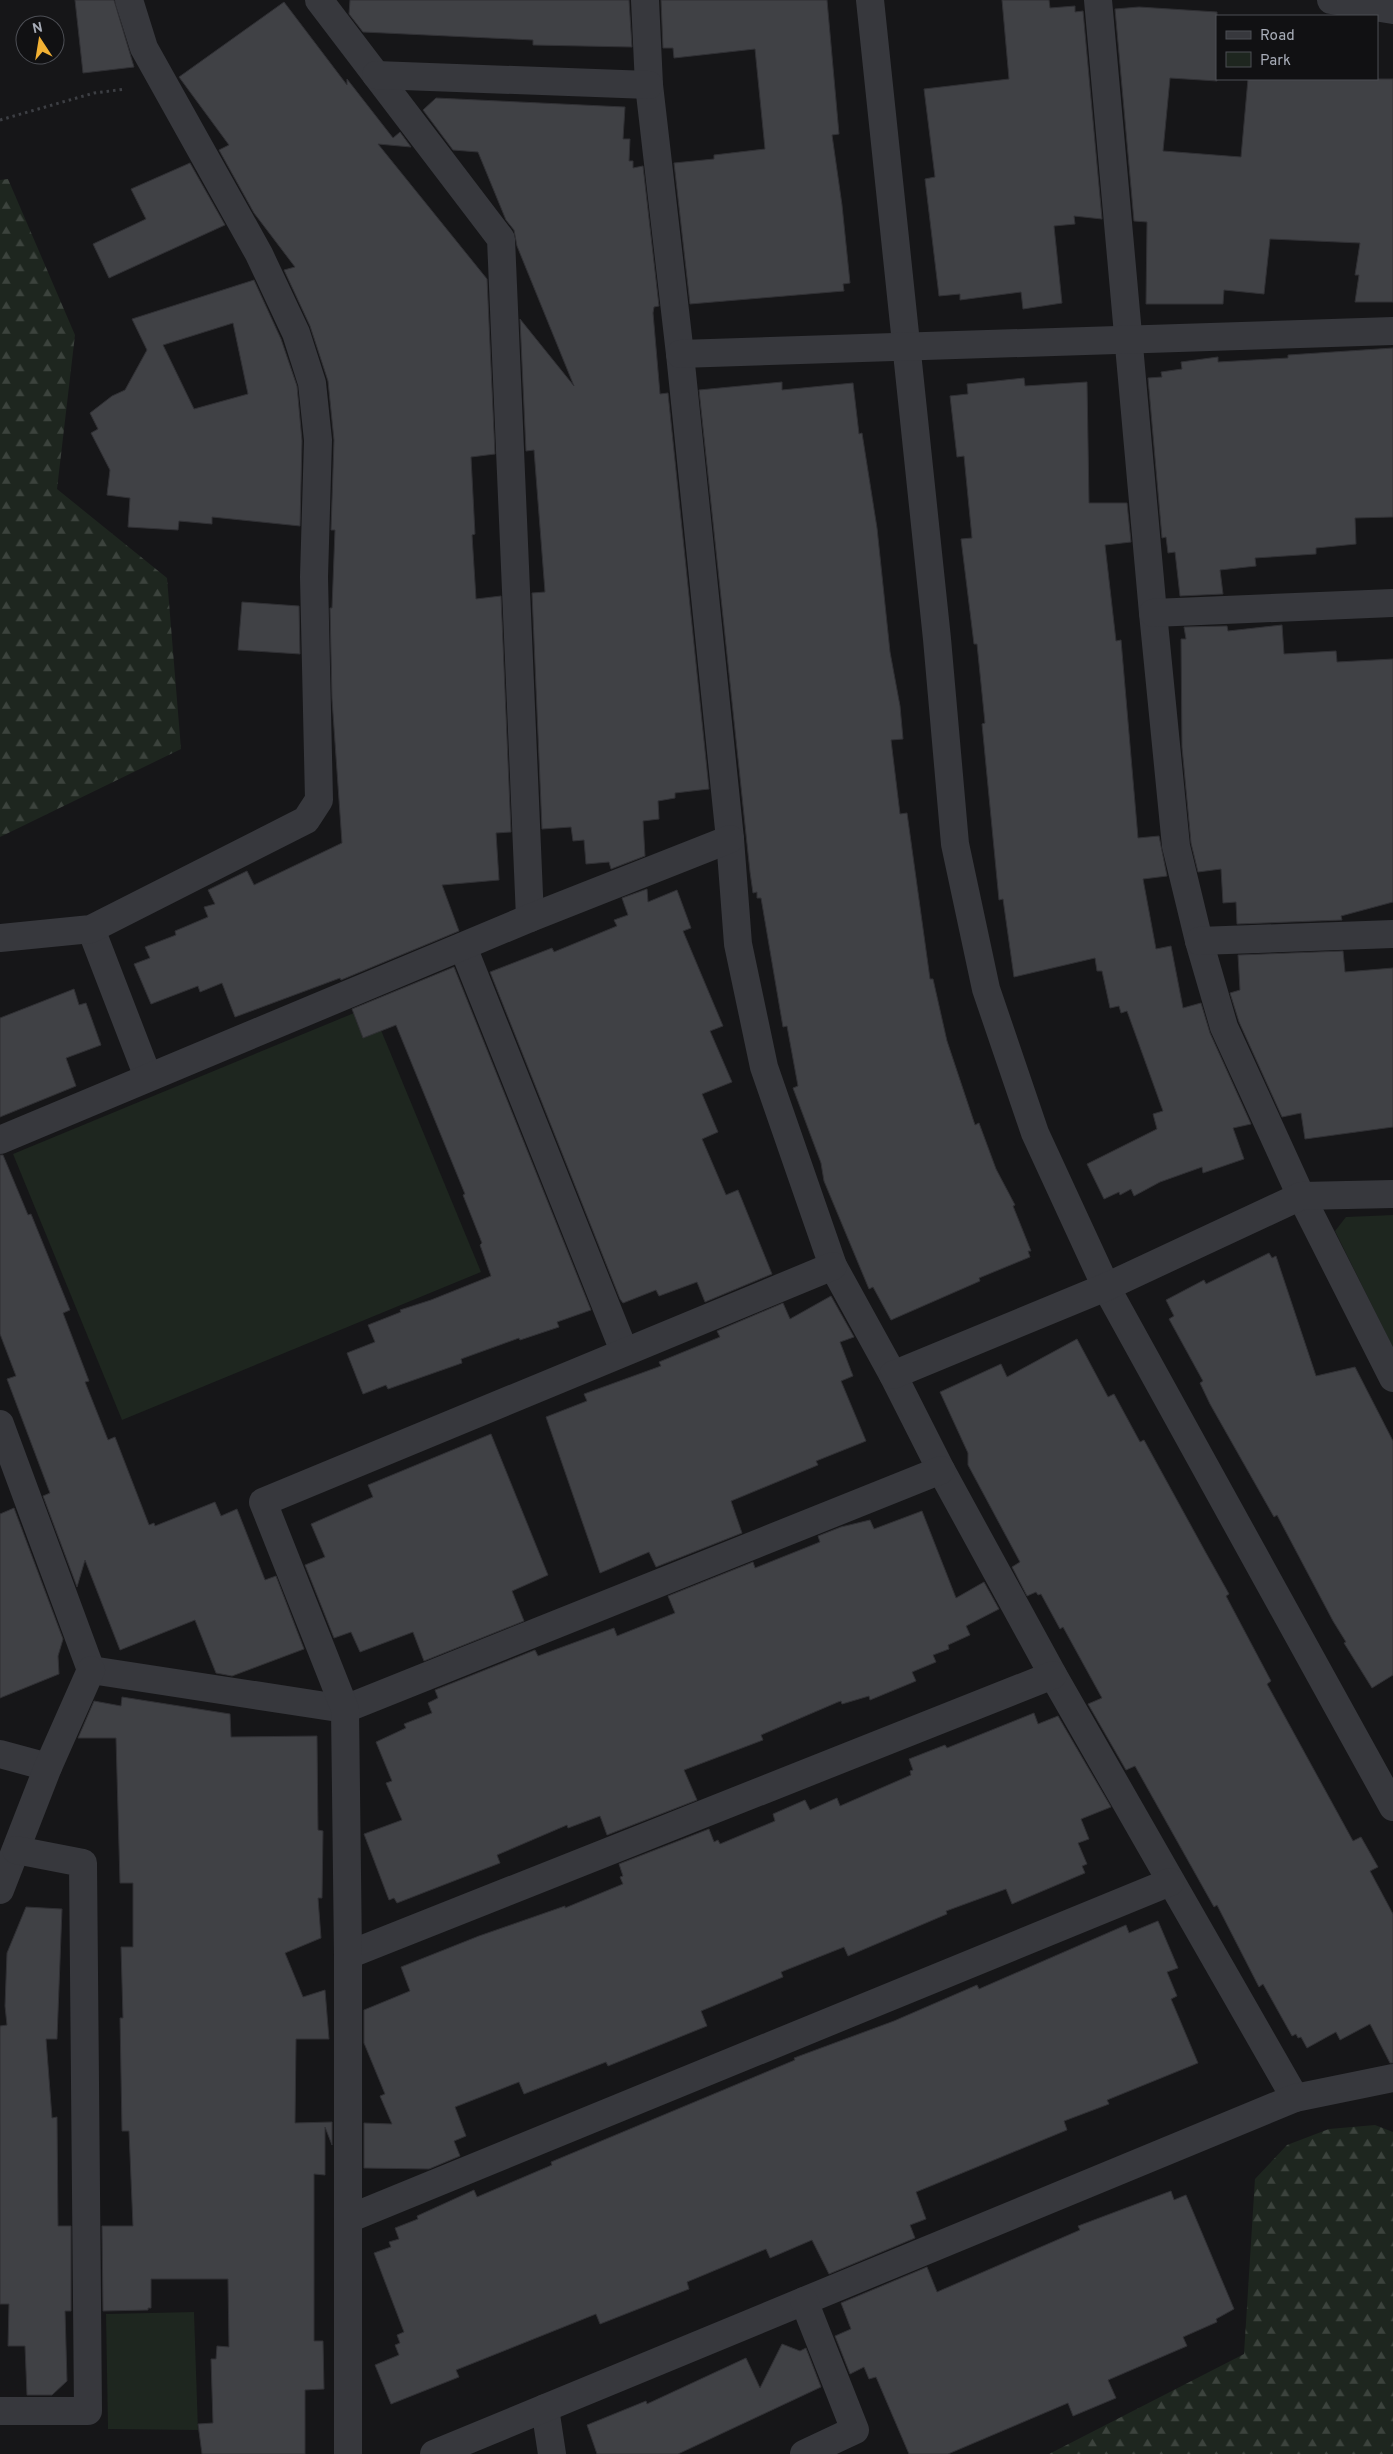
<svg xmlns="http://www.w3.org/2000/svg" width="1393" height="2454" viewBox="0 0 1393 2454" font-family="Overpass,sans-serif">
	<style>
		.forest { fill: url(#forest-firs) }
		.park { fill: #1e261f }
		.building { fill: #404145; stroke: #303034; fill-rule: evenodd }
		.lines { fill: none; stroke-linecap: round; stroke-linejoin: round }
		.path { stroke: #3d3f44; stroke-width: 3; stroke-dasharray: 2.5 4; stroke-linecap: butt }
		.minor { stroke: #37383d; stroke-width: 28 }
	</style>
	<defs>
		<pattern id="forest-firs" width="22" height="20" patternUnits="userSpaceOnUse" patternTransform="scale(1.25)"><rect width="22" height="20" fill="#1e261f"/><path d="M5 1l3.5 6h-7zM16 11l3.5 6h-7z" fill="#3c433d"/></pattern>
	</defs>
	<rect width="100%" height="100%" fill="#161618"/>
	<g class="forest">
		<path d="M8,179L75,335L57,489L167,578L181,749L0,837V180Z"/>
		<path d="M1375,2125L1393,2132V2454H1049L1244,2354L1255,2179L1287,2145L1329,2129Z"/>
	</g>
	<g class="park">
		<path d="M371,1006L481,1272L122,1420L13,1154Z"/>
		<path d="M1393,1215V1348L1335,1231L1346,1217Z"/>
		<path d="M194,2312L198,2430L108,2429L106,2314Z"/>
	</g>
	<g class="building">
		<path d="M75,0H114L134,67L83,73Z"/>
		<path d="M350,0H629L632,47L533,45V40L363,32L349,14Z"/>
		<path d="M661,0H827L839,134L832,135L842,205L850,283L843,284L844,291L690,304L674,163L714,159V155L765,149L755,49L674,58L673,48H663Z"/>
		<path d="M1002,0H1049L1050,8L1075,6V12L1083,11L1102,219L1074,216L1075,224L1054,226L1062,303L1023,309L1021,292L960,300V294L939,296L925,179L935,177L924,89L1009,79Z"/>
		<path d="M284,2L347,85V79L393,138L400,132L411,147L378,144L487,279L495,454L471,457L475,534L472,535L476,599L501,596L511,832L496,833L499,880L442,885L459,931L341,980L340,978L235,1017L222,983L200,992L198,986L151,1004L134,964L150,958L145,947L176,935L175,931L208,917L204,907L215,904L208,890L247,871L254,885L342,843L332,699L330,608H332L335,530H331L334,440L328,381L310,326L284,270L295,267L254,213L219,150L229,145L179,77Z"/>
		<path d="M1139,7L1217,12V81L1170,78L1163,151L1241,157L1248,79H1393V302H1355L1359,275H1355L1360,243L1270,239L1264,294L1224,290L1223,304H1146L1147,222L1134,221L1115,9Z"/>
		<path d="M436,98L625,107L623,139H630L629,161H633V168L643,166L659,306L654,307L653,313L660,394L668,393L709,789L675,793V798L658,801L659,819L643,821L645,856L611,869L609,862L586,864L584,840L573,841L571,827L542,829L532,593L545,592L534,450L526,451L520,319L574,386L517,246L514,230L506,220L478,152L453,150L423,110Z"/>
		<path d="M190,163L225,225L109,278L93,244L146,219L131,189Z"/>
		<path d="M254,280L281,339L297,386L302,441L300,526L212,517V524L179,521L178,530L128,527L130,498L107,495L110,470L91,433L98,429L90,413L112,396L125,390L147,350L132,319ZM233,323L248,394L194,409L163,345Z"/>
		<path d="M1393,348V517L1355,518L1356,544L1316,548V554L1255,558L1256,566L1220,570L1223,594L1180,596L1175,552L1168,553L1166,537L1162,538L1148,378L1162,377L1161,372L1182,369L1181,362L1218,357V362L1288,358V355Z"/>
		<path d="M1024,378L1025,386L1087,382L1089,503H1127L1131,542L1105,545L1116,641L1121,640L1138,838L1159,836L1167,876L1143,879L1156,949L1171,946L1183,1008L1201,1003L1210,1033L1251,1124L1233,1128L1244,1159L1203,1173L1202,1167L1160,1182L1134,1196L1131,1189L1120,1195L1119,1192L1104,1199L1087,1164L1157,1129L1153,1114L1163,1111L1127,1011L1121,1013L1119,1006L1110,1008L1102,971H1097L1095,958L1014,977L1003,899L999,900L982,724L985,723L977,644H974L961,539L972,538L964,456L957,457L950,396L968,394L967,384Z"/>
		<path d="M782,382V390L853,383L859,434L862,433L877,528L890,652L900,706L903,739L891,740L900,814L907,813L930,979H933L947,1041L975,1125L979,1123L996,1169L1015,1205L1013,1206L1031,1251H1028L1030,1257L979,1278L980,1281L891,1320L873,1287L869,1289L824,1181L821,1163L793,1088L798,1086L787,1026L783,1027L761,898H757V892L753,893L750,872L699,390Z"/>
		<path d="M242,602L299,606L300,654L238,650Z"/>
		<path d="M1282,625L1284,654L1336,651L1337,662L1393,659V902L1341,916L1342,920L1237,924L1236,902L1223,903L1221,869L1198,872L1191,843L1182,747L1181,639H1186L1184,627L1227,626L1228,631Z"/>
		<path d="M647,889L648,902L677,890L691,928L683,931L723,1026L710,1031L732,1082L702,1094L718,1132L702,1139L726,1195L738,1190L772,1274L705,1302L697,1282L659,1296L656,1290L623,1303L620,1299L490,972L552,948L554,952L617,926L614,920L628,915L622,898Z"/>
		<path d="M1343,951L1345,972L1393,968V1127L1305,1139L1301,1113L1282,1117L1239,1022L1230,993L1240,990L1238,955Z"/>
		<path d="M454,967L591,1310L557,1322L559,1327L520,1340L519,1338L461,1359L462,1363L388,1389L386,1385L363,1394L347,1353L375,1342L368,1325L401,1312L400,1310L431,1300L491,1276L480,1245L482,1243L463,1195L465,1194L396,1025L363,1038L352,1009Z"/>
		<path d="M74,989L79,1005L86,1003L101,1045L66,1058L76,1086L0,1117V1018Z"/>
		<path d="M0,1155H3L28,1215L31,1214L70,1310L63,1313L89,1381L85,1382L108,1440L115,1437L149,1525L154,1523L155,1526L215,1502L221,1516L237,1509L265,1580L276,1576L304,1649L232,1676L216,1673L195,1620L120,1650L85,1560L77,1587L43,1496L50,1493L7,1379L16,1376L0,1334Z"/>
		<path d="M1269,1253L1272,1258L1276,1256L1316,1376L1355,1367L1393,1441V1675L1372,1688L1344,1643L1346,1642L1333,1621L1277,1515L1274,1517L1210,1404L1200,1383L1203,1381L1169,1319L1174,1316L1166,1300L1204,1280L1206,1284Z"/>
		<path d="M831,1296L854,1337L840,1342L853,1376L841,1381L866,1441L816,1461L818,1465L731,1501L742,1533L656,1567L649,1552L600,1573L546,1417L587,1401L584,1394L661,1366L659,1362L720,1337L717,1331L783,1303L790,1319Z"/>
		<path d="M1077,1339L1108,1397L1114,1394L1140,1442L1144,1440L1206,1553L1229,1594L1226,1596L1271,1681L1267,1684L1353,1841L1361,1837L1378,1867L1370,1871L1393,1914V2063H1390L1370,2024L1340,2040L1336,2032L1307,2048L1301,2037L1298,2038L1296,2034L1292,2036L1263,1984L1259,1987L1217,1905L1214,1907L1135,1766L1126,1770L1088,1704L1102,1698L1063,1627L1060,1629L1041,1594L1038,1595L1036,1592L1027,1596L1012,1567L1020,1562L968,1465V1453L940,1392L1001,1364L1007,1377Z"/>
		<path d="M491,1434L548,1575L512,1591L524,1621L424,1661L413,1632L360,1652L351,1632L334,1638L305,1565L325,1557L311,1524L373,1497L368,1485Z"/>
		<path d="M14,1508L63,1639L58,1656L59,1674L0,1698V1514Z"/>
		<path d="M922,1511L956,1598L984,1582L999,1609L966,1626L970,1635L948,1645L949,1649L933,1655L936,1662L912,1672L916,1681L870,1700L869,1696L842,1704L841,1701L838,1702L761,1735L763,1740L684,1770L697,1800L607,1835L600,1816L568,1828L567,1825L497,1855L500,1863L397,1903L394,1898L389,1900L364,1834L402,1820L386,1783L392,1781L376,1742L406,1728L404,1724L432,1713L428,1703L438,1698L435,1690L535,1650L538,1656L614,1628L617,1636L675,1613L668,1596L753,1562L755,1568L820,1542L818,1536L841,1527L870,1520L874,1529Z"/>
		<path d="M122,1697L230,1714L231,1737L317,1736L318,1830L323,1831L322,1898H318L321,1938L285,1953L303,1997L325,1990L329,2039H296L295,2123L332,2122V2145L325,2127V2175L314,2174V2341H323L324,2389L305,2390V2454H202L198,2424L213,2423L211,2359H216L217,2346L229,2347L228,2279H151V2308H148V2310L103,2311L102,2226H133L129,2131H122L120,2018H123L121,1947H133V1883H120L116,1738H78L94,1701L121,1706Z"/>
		<path d="M1034,1713L1038,1724L1058,1716L1111,1807L1081,1819L1089,1839L1078,1843L1087,1864L1082,1866L1085,1873L1012,1904L1006,1889L946,1911L947,1914L848,1956L844,1947L781,1972L783,1977L701,2011L707,2026L608,2066L606,2062L524,2094L519,2082L455,2107L466,2136L454,2141L460,2156L429,2169L364,2168V2123L392,2124L380,2096L385,2094L364,2043V2010L410,1991L401,1967L479,1936L565,1906V1908L623,1884L620,1877L623,1876L619,1864L709,1829L714,1842L718,1840L720,1844L775,1821L773,1814L805,1800L810,1810L837,1798L840,1806L911,1775L910,1771L913,1770L909,1759L945,1745L947,1748Z"/>
		<path d="M26,1907L62,1909L57,2039H46L52,2118L57,2117L58,2226H71V2311H65L67,2381L52,2395H27L25,2346H8L9,2304H0V2026L7,2025L5,2006L7,1953Z"/>
		<path d="M1158,1921L1178,1968L1167,1972L1177,1996L1171,1999L1198,2063L1107,2100L1109,2104L1064,2121L1067,2130L916,2192L926,2219L910,2225L915,2238L829,2274L812,2240L770,2258L766,2249L687,2282L689,2289L600,2324L596,2314L456,2370L459,2377L391,2404L375,2365L399,2355L395,2345L400,2343L397,2335L404,2332L374,2253L391,2247L389,2242L399,2239L395,2228L418,2219L417,2216L474,2190L477,2197L552,2165L551,2162L795,2060L794,2058L894,2021L977,1985L979,1989L1126,1925L1129,1933Z"/>
		<path d="M1171,2191L1174,2200L1186,2195L1234,2309L1216,2319L1217,2322L1183,2337L1187,2346L1108,2380L1116,2398L1073,2416L1068,2403L948,2454H909L876,2377L869,2379L864,2367L850,2374L835,2336L851,2329L841,2303L927,2267L937,2292L1080,2230L1078,2226Z"/>
		<path d="M782,2344L800,2351L806,2348L821,2387L678,2454H597L587,2425L646,2401L647,2404L746,2358L760,2388Z"/>
	</g>
	<g class="lines">
		<path class="path" d="M0,120L94,93L126,89"/>
		<g class="minor">
			<path d="M319,0L501,239L530,918"/>
			<path d="M645,0L649,85L680,354L730,839L738,944L764,1067L833,1266L893,1375L941,1470L1053,1675L1295,2098"/>
			<path d="M870,0L937,639L955,844L986,989L1035,1133L1106,1287L1393,1807"/>
			<path d="M1098,0L1153,613L1176,846L1199,941L1224,1027L1301,1196L1393,1378"/>
			<path d="M1331,0L1393,10"/>
			<path d="M376,75L649,85"/>
			<path d="M680,354L1393,331"/>
			<path d="M1153,613L1393,603"/>
			<path d="M91,929L148,1077"/>
			<path d="M0,938L91,929L306,820L319,800L314,577L318,440L312,383L296,333L259,254L144,48L129,0"/>
			<path d="M1199,941L1393,934"/>
			<path d="M463,947L624,1351"/>
			<path d="M0,1140L530,918L730,839"/>
			<path d="M893,1375L1106,1287L1301,1196L1393,1194"/>
			<path d="M0,1424L91,1670L345,1709L941,1470"/>
			<path d="M0,1754L48,1767"/>
			<path d="M0,1890L48,1767L91,1670"/>
			<path d="M348,1955L1053,1675"/>
			<path d="M348,2219L1170,1882"/>
			<path d="M545,2408L552,2454"/>
			<path d="M0,2411H88L83,1863L16,1850"/>
			<path d="M348,2454V1955L345,1709L263,1502L833,1266"/>
			<path d="M434,2454L1295,2098L1393,2078"/>
			<path d="M804,2454L855,2430L804,2301"/>
		</g>
	</g>
	<rect x="1216" y="15" width="162" height="65" fill="#111113" stroke="#4d4f55"/>
	<rect x="1226" y="31" width="25" height="8" fill="#37383d" stroke="#4d4f55"/>
	<text x="1260" y="40" font-size="15" fill="#a8adb8">Road</text>
	<rect x="1226" y="52" width="25" height="15" fill="#1e261f" stroke="#4d4f55"/>
	<text x="1260" y="65" font-size="15" fill="#a8adb8">Park</text>
	<g transform="translate(40 40) rotate(348)"><circle r="24" fill="#111113" stroke="#4d4f55"/>
	<path d="M0-4L9 19L0 12L-9 19Z" fill="#f2b134"/>
	<text y="-8" font-size="14" font-weight="bold" text-anchor="middle" fill="#a8adb8">N</text>
	</g>
</svg>
